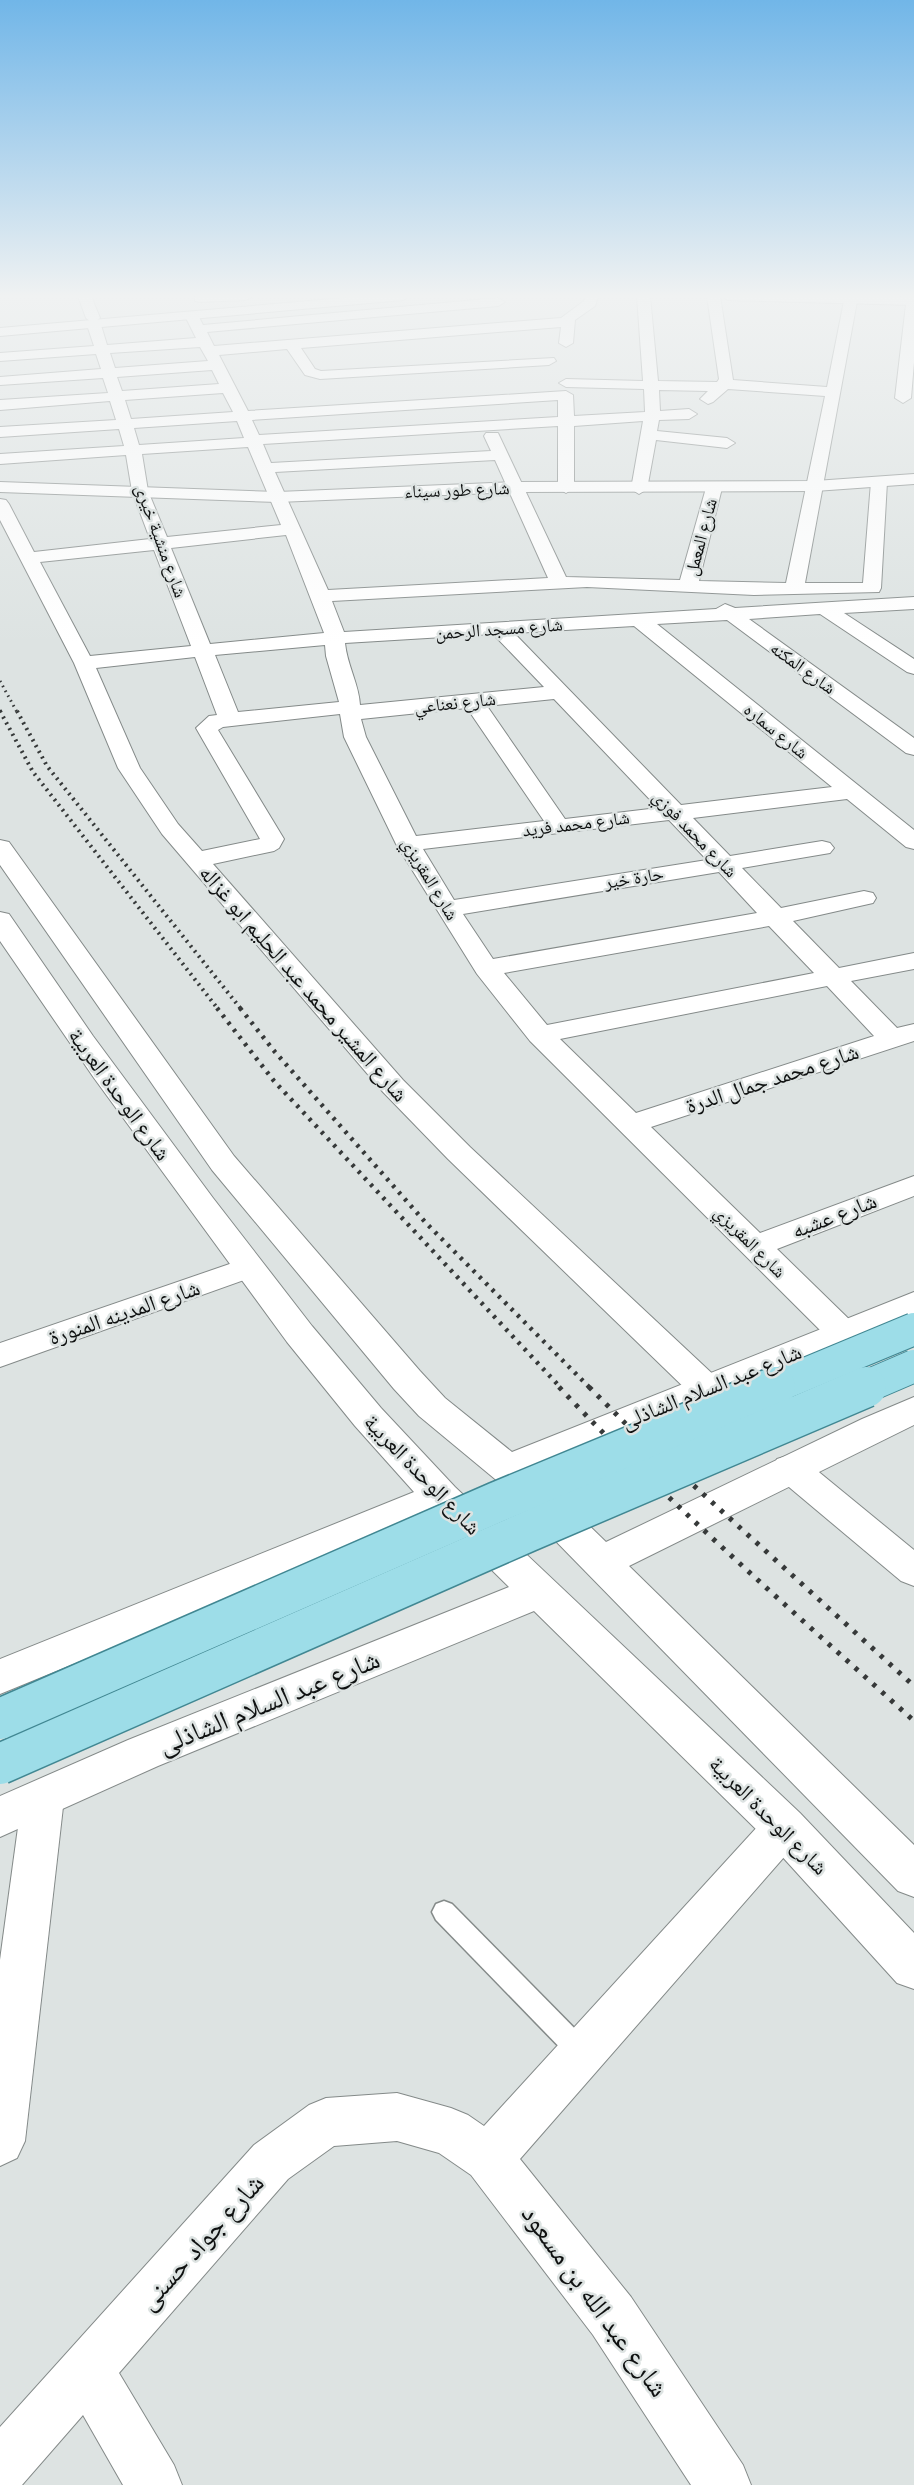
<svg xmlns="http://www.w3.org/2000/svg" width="914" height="2485" viewBox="0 0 914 2485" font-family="'Exo 2','Noto Naskh Arabic',sans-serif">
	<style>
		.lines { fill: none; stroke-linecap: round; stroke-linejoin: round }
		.lane-casing { stroke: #848a89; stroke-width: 3 }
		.street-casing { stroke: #848a89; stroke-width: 2 }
		.secondary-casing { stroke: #848a89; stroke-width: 2 }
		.lane { fill: #fff; fill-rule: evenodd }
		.street { fill: #fff; fill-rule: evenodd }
		.secondary { fill: #fff; fill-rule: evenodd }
		.rail-far3 { stroke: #363939; stroke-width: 3; stroke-dasharray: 1.5 4; stroke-linecap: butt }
		.rail-far2 { stroke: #363939; stroke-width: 4; stroke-dasharray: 2 4.5; stroke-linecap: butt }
		.rail-far1 { stroke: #363939; stroke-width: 4.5; stroke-dasharray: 3 6; stroke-linecap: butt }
		.rail { stroke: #363939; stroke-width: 5; stroke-dasharray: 4 8; stroke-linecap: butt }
		.primary-bridge-far1-casing { stroke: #418792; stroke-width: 34; stroke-linecap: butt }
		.primary-bridge-casing { stroke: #418792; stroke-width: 43; stroke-linecap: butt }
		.primary-bridge-far1 { stroke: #9ddde8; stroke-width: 32 }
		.primary-bridge { stroke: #9ddde8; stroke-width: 40 }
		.labels { text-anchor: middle; stroke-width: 5; stroke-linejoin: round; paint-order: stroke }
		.far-street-label { font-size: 18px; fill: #0f1111; stroke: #dde3e2 }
		.street-label { font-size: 22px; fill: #0f1111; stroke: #dde3e2 }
		.near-street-label { font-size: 27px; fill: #0f1111; stroke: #dde3e2 }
	</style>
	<rect width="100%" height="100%" fill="#dde3e2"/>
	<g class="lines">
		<g class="lane-casing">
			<path id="lane" d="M444,1901L452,1904L590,2044L593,2052L590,2060L581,2064L572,2060L436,1920L432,1912L436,1904Z"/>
		</g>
		<g class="street-casing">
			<g id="street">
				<path d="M78,296H91L100,318L96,321L101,325L107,345L196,338L185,316L192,312L197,313L203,325L498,298L505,302L498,306L207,332L214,346L561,318L584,301L586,296H598L595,306L575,320L573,343L566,347L559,343L561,327L301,348L315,369L321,371L554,358L556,361L549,365L320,379L305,375L287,349L219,355L248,411L566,391L573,395L574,416L645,412L644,389L566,387L559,383L566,379L643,381L637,296H650L658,381L717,382L719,379L707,296H720L733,380L827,387L845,296H858L805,583H863L871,482L879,477L887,482L881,588L879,592L754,595L587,587L332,601L344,632L716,609L725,604L735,608L914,597V609L844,613L914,659V674L907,672L820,614L749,619L914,738V755L906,753L727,620L657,624L914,830V849L906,847L847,799L693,818L730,856L822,841L830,843L834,848L830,853L742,868L781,908L864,891L873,893L876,898L873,903L793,921L839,968L914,953V969L851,981L897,1028L914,1024V1041L651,1127L760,1233L914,1176V1196L777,1249L855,1325L860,1333L855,1341L843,1344L831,1341L530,1041L477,974L396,844L344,737L340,714L223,727L218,730L284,839L279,848L274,851L213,864L403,1080L470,1147L718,1379L723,1388L718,1397L706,1400L694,1397L448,1159L383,1092L162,834L118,768L74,663L0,520V499L6,500L9,504L34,552L150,539L132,491L126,455L0,464V454L124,446L119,429L0,437V427L116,420L110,401L0,410V400L108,393L103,378L0,385V377L101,369L96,354L0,361V353L94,346L87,325L91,322L86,318ZM200,347L208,361L115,368L110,353ZM212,370L219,384L122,391L117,377ZM728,389L825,396L786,583L699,581L722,488L720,484L714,483L706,488L680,580L566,577L498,433H486L484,436L491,451L271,463L263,444L558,426V488L566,493L574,488V426L643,421L631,489L639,494L647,489L656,440L727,448L735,443L727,438L657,431L659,420L689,419L697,414L689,409L660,411L659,390L708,391L700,399L708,404L713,402ZM223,393L233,412L131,419L125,400ZM558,400V417L259,435L252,420ZM237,421L244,438L139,445L134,428ZM248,447L281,525L167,537L148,491L142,454ZM495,460L548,578L328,590L275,472ZM286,535L324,633L210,644L171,548ZM154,550L191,646L90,656L40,562ZM634,626L832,787L681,805L514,633ZM493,634L544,687L360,705C359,684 347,665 345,643ZM325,645L326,656L339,702L238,712L215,655ZM195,657L217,715L209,716L196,728L260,839L202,851L178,824L140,768L96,668ZM554,699L658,808L565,819L487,706ZM467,708L544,821L416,836L366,737L361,719ZM669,820L707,860L454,900L423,849ZM719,872L757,913L493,959L463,914ZM769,926L814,973L547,1025L504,973ZM827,986L874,1036L636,1113L560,1039Z"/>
				<path d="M195,296H253L246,300L200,302L195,301Z"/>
				<path d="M907,296H914V362L911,398L903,403L895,398Z"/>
				<path d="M247,1258L258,1261L263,1268L258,1275L0,1367V1343Z"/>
				<path d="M790,1455L803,1459L914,1550V1586L901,1581L777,1477L772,1468L777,1459Z"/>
				<path d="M43,1780L58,1785L64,1798L25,2141L17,2158L0,2166V1960L22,1798L28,1785Z"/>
				<path d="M784,1808L799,1814L805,1827L799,1840L520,2159L631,2297L743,2465L751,2485H691L593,2335L471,2175L439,2153L397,2141L334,2146L288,2179L119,2373L174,2465L182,2485H123L83,2415L22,2485H0V2427L254,2145L309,2105L326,2098L397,2093L451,2108L468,2115L484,2126L769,1814Z"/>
			</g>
		</g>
		<g class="secondary-casing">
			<g id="secondary">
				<path d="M367,296H410L403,300L0,336V328Z"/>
				<path d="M721,296L914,297V305L728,300Z"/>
				<path d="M914,474V484L815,491L517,492L278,502L0,492V482L278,492L517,482L815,481Z"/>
				<path d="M0,840L9,842L234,1156L420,1371L445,1398L512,1452L914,1292V1316L535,1473L606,1542L862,1419L914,1397V1425L629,1566L914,1845V1897L898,1891L495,1479L419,1416L394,1389L212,1170L0,865Z"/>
				<path d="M0,912L9,914L93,1036L213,1198L312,1326L381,1408L455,1487L800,1813L914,1933V1989L897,1983L768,1841L534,1611L158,1766L0,1837V1796L128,1740L509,1587L436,1515L0,1694V1659L414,1492L355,1426L287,1342L94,1078L0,941Z"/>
			</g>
		</g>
		<use href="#lane" class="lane"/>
		<use href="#street" class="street"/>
		<use href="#secondary" class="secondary"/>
		<g class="rail-far3">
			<path d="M0,681L17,712"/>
			<path d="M0,710L1,712"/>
		</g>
		<g class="rail-far2">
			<path d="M0,711L33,772L218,1009"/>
			<path d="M17,711L47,766L241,1009"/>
		</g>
		<g class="rail-far1">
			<path d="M217,1008L274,1081L561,1388"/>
			<path d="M240,1008L275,1052L426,1223L590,1388"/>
		</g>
		<g class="rail">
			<path d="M559,1387C670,1505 794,1612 914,1721"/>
			<path d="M589,1387L625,1423L914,1686"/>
		</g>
		<g class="primary-bridge-far1-casing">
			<g id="primary-bridge-far1">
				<path d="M772,1388L914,1329"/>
				<path d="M863,1388L914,1366"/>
			</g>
		</g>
		<g class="primary-bridge-casing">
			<g id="primary-bridge">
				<path d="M0,1719L497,1502L775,1387"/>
				<path d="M0,1764L527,1532L866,1387"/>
			</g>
		</g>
		<use href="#primary-bridge-far1" class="primary-bridge-far1"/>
		<use href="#primary-bridge" class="primary-bridge"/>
	</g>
	<linearGradient id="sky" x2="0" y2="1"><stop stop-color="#71b6e8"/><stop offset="0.46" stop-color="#f0f2f2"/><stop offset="1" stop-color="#f0f2f2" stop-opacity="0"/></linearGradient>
	<rect width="914" height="644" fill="url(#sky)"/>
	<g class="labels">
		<g class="far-street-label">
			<text transform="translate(457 490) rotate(-2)" y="6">شارع طور سيناء</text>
			<text transform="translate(701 537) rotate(-75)" y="6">شارع المعمل</text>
			<text transform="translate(161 541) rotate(70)" y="6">شارع منشية خيرى</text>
			<text transform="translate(499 629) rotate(-4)" y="6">شارع مسجد الرحمن</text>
			<text transform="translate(803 668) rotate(36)" y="6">شارع المكنه</text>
			<text transform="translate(455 703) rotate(-6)" y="6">شارع نعناعي</text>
			<text transform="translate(776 731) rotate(39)" y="6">شارع سماره</text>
			<text transform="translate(576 824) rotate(-7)" y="6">شارع محمد فريد</text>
			<text transform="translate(695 834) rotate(46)" y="6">شارع محمد فوزي</text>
			<text transform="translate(634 878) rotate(-9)" y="6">حارة خير</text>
			<text transform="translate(430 879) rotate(59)" y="6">شارع المقريزي</text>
			<text transform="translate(750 1242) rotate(45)" y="6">شارع المقريزي</text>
		</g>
		<g class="street-label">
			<text transform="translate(304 983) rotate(49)" y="8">شارع المشير محمد عبد الحليم ابو غزاله</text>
			<text transform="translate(772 1078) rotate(-18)" y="8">شارع محمد جمال الدرة</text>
			<text transform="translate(120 1094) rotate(54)" y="8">شارع الوحدة العربية</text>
			<text transform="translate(834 1215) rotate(-21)" y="8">شارع عشبه</text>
			<text transform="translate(124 1312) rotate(-19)" y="8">شارع المدينه المنورة</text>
			<text transform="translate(711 1386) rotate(-22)" y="8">شارع عبد السلام الشاذلى</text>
			<text transform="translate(423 1474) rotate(46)" y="8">شارع الوحدة العربية</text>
			<text transform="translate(769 1815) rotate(45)" y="8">شارع الوحدة العربية</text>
		</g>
		<g class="near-street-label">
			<text transform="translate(269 1702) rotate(-22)" y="9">شارع عبد السلام الشاذلى</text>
			<text transform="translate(201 2242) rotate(-48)" y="9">شارع جواد حسنى</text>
			<text transform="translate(595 2301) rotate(54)" y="9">شارع عبد الله بن مسعود</text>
		</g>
	</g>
</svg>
